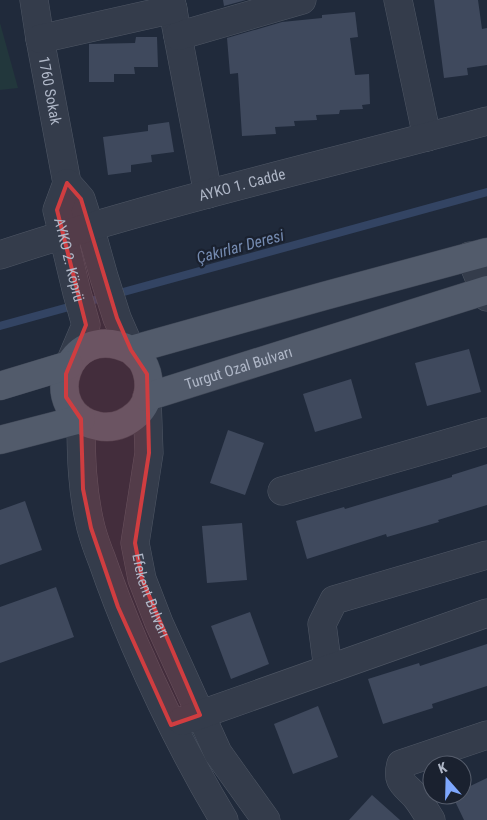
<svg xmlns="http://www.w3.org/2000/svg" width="487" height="820" viewBox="0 0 487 820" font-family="'Roboto Condensed',sans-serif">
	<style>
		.green { fill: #22373c }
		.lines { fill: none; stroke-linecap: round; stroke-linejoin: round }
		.stream { stroke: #334463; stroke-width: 8 }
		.building { fill: #3f495d }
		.minor-casing { stroke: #4f5765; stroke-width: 29 }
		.major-casing { stroke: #3d4554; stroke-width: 29 }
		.minor { stroke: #343c4b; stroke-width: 28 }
		.major { stroke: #525b6b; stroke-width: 28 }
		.marked { fill: #d03d40; fill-opacity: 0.2; stroke: #d03d40; stroke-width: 4; stroke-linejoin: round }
		.labels { text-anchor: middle; stroke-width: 4.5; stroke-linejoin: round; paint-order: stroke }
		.street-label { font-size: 15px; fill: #afb7c7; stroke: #1a212f }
		.water-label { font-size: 16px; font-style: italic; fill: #758bb1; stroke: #1a212f }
	</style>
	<rect width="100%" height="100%" fill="#202a3b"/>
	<path class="green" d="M0,23L18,88L0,90Z"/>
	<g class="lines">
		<path class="stream" d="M0,326L487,192"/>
	</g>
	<g class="building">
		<path d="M223,0H246L224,6Z"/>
		<path d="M434,0H478L482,29L487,28V65L467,68L468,75L444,78Z"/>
		<path d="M355,12L358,37L350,38L355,75L369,74L370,104L362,105L363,109L340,110L339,114L316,115L317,120L294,121L295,126L275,127L276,134L242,136L238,73L230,74L227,38L282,22L322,18V15Z"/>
		<path d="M136,37H157L158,67H134L135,74H114V82H89V44L135,43Z"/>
		<path d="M169,122L174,152L151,155L152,162L131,165V172L108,175L103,137L148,131V125Z"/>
		<path d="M469,349L481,392L427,406L415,363Z"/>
		<path d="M351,379L362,418L315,432L303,394Z"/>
		<path d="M228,430L264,443L245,495L210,483Z"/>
		<path d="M487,464V505L438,520L439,522L387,537L386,534L307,559L296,521L344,507L345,509L452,477V475Z"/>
		<path d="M25,501L42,550L0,565V510Z"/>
		<path d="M242,523L247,580L207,583L202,526Z"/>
		<path d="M56,587L74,637L0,663V607Z"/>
		<path d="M250,612L269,664L231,679L211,626Z"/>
		<path d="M487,644V686L432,704L433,708L383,724L368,679L419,663L420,666Z"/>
		<path d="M318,706L338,757L293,774L274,724Z"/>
		<path d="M487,778V820H464L452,795H462V790Z"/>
		<path d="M372,795L400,820H349Z"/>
	</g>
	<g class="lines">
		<g class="minor-casing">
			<g id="minor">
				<path id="s1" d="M34,0L40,39L67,183L81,199L90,227L104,277L117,318L131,350"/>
				<path d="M171,0L208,194"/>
				<path d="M398,0L427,137"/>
				<path d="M178,36L302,0"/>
				<path d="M40,39L173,9"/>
				<path id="s2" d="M67,183L57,210L77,293L86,325L69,365"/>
				<path id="s3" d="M0,255C160,202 325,165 487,121"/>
				<path d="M470,256L487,297"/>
				<path id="s4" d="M147,397L149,453L135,543L142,579L159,623L218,753L266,820"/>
				<path d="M81,419C81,456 82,492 91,528C94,539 98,550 102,560C112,589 123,617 135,645C161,705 190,764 224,820"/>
				<path d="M282,491L487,432"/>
				<path d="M328,669L322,624L334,600L487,555"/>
				<path d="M182,721L487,613"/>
				<path d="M431,820C426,812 421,803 415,796C404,784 396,782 401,764L487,735"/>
			</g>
		</g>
		<g class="major-casing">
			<g id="major">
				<path d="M131,350C135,354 139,357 142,361C152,378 151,401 137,414C126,424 113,429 98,426C39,415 63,318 131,350L324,296L487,252"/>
				<path d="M0,386L69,365"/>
				<path id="s5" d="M147,397L487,290"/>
				<path d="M0,440L81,419"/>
			</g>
		</g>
		<use href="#minor" class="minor"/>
		<use href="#major" class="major"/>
	</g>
	<path class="marked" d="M67,183L81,199L117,318L131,350L147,374L149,453L135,543L142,579L200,715L171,725L118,607L91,528L83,489L81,419L66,397V374L86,325L57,210Z"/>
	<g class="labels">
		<g class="street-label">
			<text dy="5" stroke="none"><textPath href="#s1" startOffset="92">1760 Sokak</textPath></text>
			<text dy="5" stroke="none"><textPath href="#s3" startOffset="252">AYKO 1. Cadde</textPath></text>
			<text dy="5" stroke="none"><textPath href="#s2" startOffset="80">AYKO 2. Köprü</textPath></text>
			<text dy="5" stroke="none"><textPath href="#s5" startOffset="96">Turgut Ozal Bulvarı</textPath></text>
			<text dy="5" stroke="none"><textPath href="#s4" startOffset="202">Efekent Bulvarı</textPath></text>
		</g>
		<g class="water-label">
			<text transform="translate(240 246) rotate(-15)" y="6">Çakırlar Deresi</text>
		</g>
	</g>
	<g transform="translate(447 780) rotate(340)"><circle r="24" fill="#1a212f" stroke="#565d6c"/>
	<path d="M0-4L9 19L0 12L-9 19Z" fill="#7ea7fd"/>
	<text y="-8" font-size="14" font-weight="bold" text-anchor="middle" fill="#afb7c7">K</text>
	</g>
</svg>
